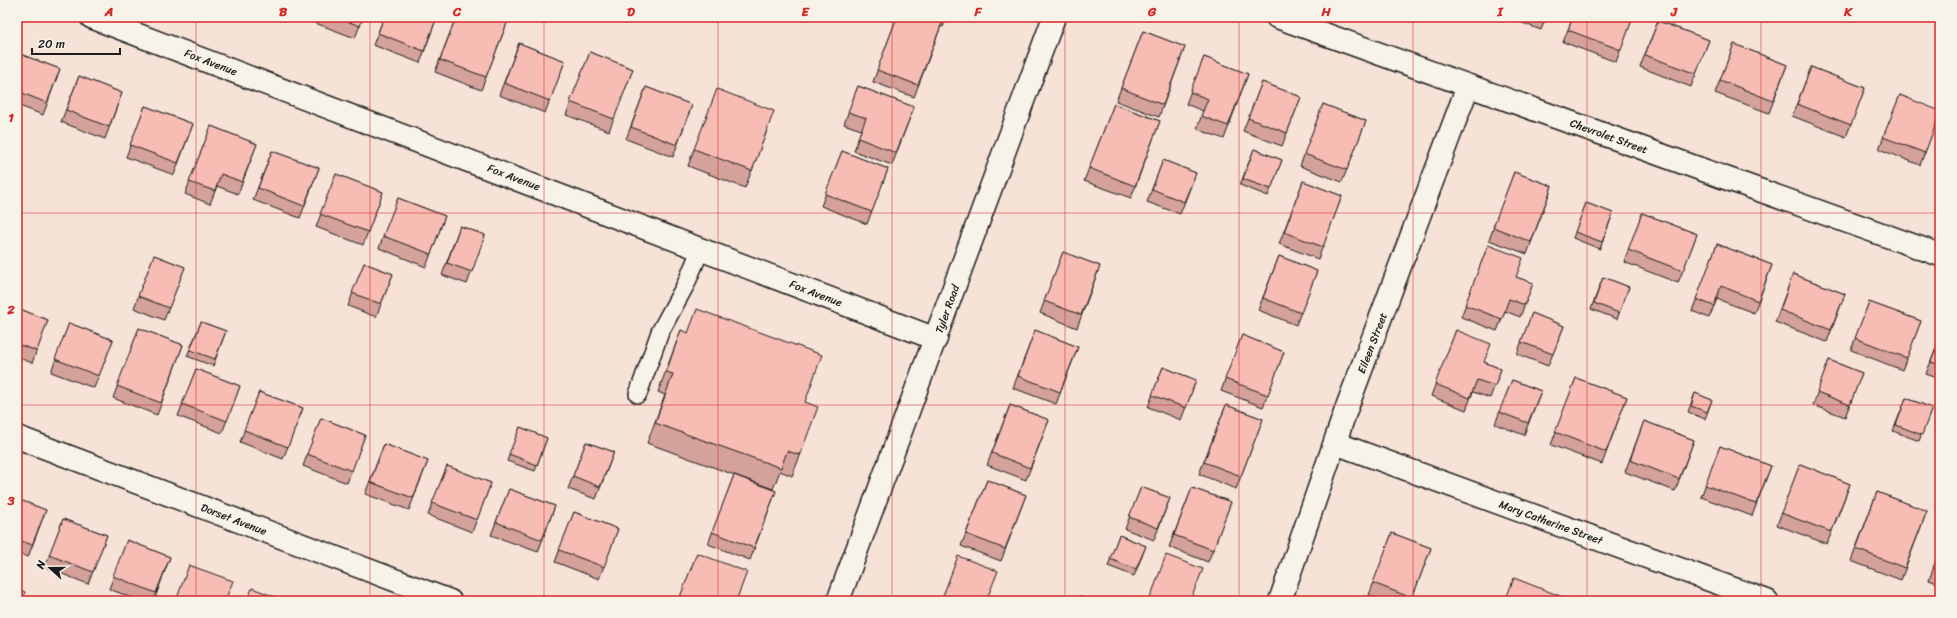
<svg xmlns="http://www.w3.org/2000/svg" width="1957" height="618" viewBox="0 0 1957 618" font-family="Sriracha,sans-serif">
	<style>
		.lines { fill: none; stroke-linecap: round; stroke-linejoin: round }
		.lane-casing { stroke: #1c1c1c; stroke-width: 20 }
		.street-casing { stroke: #1c1c1c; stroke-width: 25 }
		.secondary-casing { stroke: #1c1c1c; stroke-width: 25 }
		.lane { stroke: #f7f3e8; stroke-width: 17 }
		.street { stroke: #f7f3e8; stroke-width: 22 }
		.secondary { stroke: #f7f3e8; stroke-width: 22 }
		.wall { fill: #d4a29a; stroke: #1c1c1c }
		.building { fill: #f7bcb3; stroke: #1c1c1c }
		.grid { fill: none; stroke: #d62828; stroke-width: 1; stroke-opacity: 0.55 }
		.labels { text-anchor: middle; stroke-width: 4; stroke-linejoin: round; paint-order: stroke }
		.street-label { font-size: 11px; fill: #1c1c1c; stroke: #f7f3e8 }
		.neatline { fill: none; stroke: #d62828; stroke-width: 1.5 }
		.grid-label { font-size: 13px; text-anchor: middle; font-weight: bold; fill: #d62828 }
	</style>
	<rect width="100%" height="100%" fill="#f7e2d8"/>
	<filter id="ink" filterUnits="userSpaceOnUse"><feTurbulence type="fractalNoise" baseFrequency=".025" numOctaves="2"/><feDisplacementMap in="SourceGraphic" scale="8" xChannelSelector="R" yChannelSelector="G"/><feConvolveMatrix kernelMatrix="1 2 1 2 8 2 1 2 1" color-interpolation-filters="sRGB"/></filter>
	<g filter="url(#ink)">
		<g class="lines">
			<g class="lane-casing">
				<path id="lane" d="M638,394L660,332L686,284L701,248"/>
			</g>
			<g class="street-casing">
				<g id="street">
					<path d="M91,17L936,339"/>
					<path d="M1277,17L1940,255"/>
					<path d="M1335,443L1767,601"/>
					<path d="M1280,601L1347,407L1468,86"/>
				</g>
			</g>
			<g class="secondary-casing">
				<g id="secondary">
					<path d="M17,437L450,601"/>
					<path d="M838,601L1054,17"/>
				</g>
			</g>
			<use href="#lane" class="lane"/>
			<use href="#street" class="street"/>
			<use href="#secondary" class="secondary"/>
		</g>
		<g class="wall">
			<path d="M311,17H363L355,38L310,21Z"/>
			<path d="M384,17H437L420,63L373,45Z"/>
			<path d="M456,17L509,18L481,90L435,72Z"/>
			<path d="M897,17H947L943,27L941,26L914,97L873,82Z"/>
			<path d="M1507,17H1546L1541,30Z"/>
			<path d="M1573,17H1633L1616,62L1563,42Z"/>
			<path d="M1658,21L1709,40L1691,87L1640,67Z"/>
			<path d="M1143,31L1185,47L1159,117L1116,101Z"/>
			<path d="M519,43L565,61L545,113L499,95Z"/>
			<path d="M1734,44L1787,65L1769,113L1715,93Z"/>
			<path d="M590,52L633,69L609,131L566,115Z"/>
			<path d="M17,53L60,69L43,115L17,105Z"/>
			<path d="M1204,57L1248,74L1224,139L1197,129L1203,111L1186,104Z"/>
			<path d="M1811,67L1865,88L1846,137L1792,116Z"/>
			<path d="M79,76L122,93L105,139L61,122Z"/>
			<path d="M1262,82L1301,97L1282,146L1243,131Z"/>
			<path d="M858,86L914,107L892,165L854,151L861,130L844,124Z"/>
			<path d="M646,87L692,105L673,157L626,139Z"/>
			<path d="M1900,95L1940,113L1920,165L1879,149Z"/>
			<path d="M1114,104L1160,121L1131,198L1084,181Z"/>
			<path d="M1323,104L1366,121L1342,182L1300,166Z"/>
			<path d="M145,106L193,124L174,175L126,157Z"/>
			<path d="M211,126L257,144L238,194L217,186L210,204L185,194Z"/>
			<path d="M768,128L745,188L688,166L694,149Z"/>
			<path d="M1254,149L1282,160L1268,196L1240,185Z"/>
			<path d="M272,151L319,168L300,218L253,200Z"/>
			<path d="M842,151L888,169L867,224L821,206Z"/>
			<path d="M1163,160L1196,173L1180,214L1147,202Z"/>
			<path d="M1514,172L1552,186L1527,254L1489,240Z"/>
			<path d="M336,174L383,192L363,245L316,227Z"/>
			<path d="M1303,181L1342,196L1318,259L1279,244Z"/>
			<path d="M398,198L445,216L426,267L379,248Z"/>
			<path d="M1586,203L1613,213L1600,249L1573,238Z"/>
			<path d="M1642,213L1697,234L1678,283L1624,262Z"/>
			<path d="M460,226L485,235L467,284L442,275Z"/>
			<path d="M1717,244L1772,265L1754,313L1717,299L1709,318L1692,311Z"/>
			<path d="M1488,245L1516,277L1533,283L1520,317L1505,311L1497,331L1461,317Z"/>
			<path d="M1063,252L1100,266L1077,328L1040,313Z"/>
			<path d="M154,255L185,267L164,320L134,308Z"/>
			<path d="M1279,256L1317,271L1296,325L1258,310Z"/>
			<path d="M364,263L393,274L376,317L348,306Z"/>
			<path d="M1793,274L1845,294L1827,342L1775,322Z"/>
			<path d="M1603,277L1629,287L1617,319L1591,309Z"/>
			<path d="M1869,302L1921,321L1902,370L1851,350Z"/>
			<path d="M17,308L48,320L32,363L17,357Z"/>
			<path d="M1532,313L1564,326L1548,366L1517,354Z"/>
			<path d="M201,322L226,331L213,366L187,356Z"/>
			<path d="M69,323L113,340L94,388L51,372Z"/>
			<path d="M139,328L183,345L157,415L113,398Z"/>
			<path d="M681,330L805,402L802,451L792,476L780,471L773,489L647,443L665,395L658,392Z"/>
			<path d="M1035,330L1078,347L1056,404L1013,388Z"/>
			<path d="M1456,330L1484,362L1501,369L1490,398L1473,392L1466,410L1431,396Z"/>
			<path d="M1242,335L1284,352L1263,407L1221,391Z"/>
			<path d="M1940,338V379L1926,374Z"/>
			<path d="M1829,360L1862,373L1845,417L1813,405Z"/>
			<path d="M1163,367L1196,380L1181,420L1148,407Z"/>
			<path d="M196,369L240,386L222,433L178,416Z"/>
			<path d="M1576,378L1627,397L1602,464L1551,445Z"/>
			<path d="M1512,380L1541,391L1524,435L1495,424Z"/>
			<path d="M259,392L303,408L283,459L240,442Z"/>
			<path d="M1695,393L1712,400L1705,419L1688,412Z"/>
			<path d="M1906,398L1932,408L1919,441L1893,431Z"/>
			<path d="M1010,405L1049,420L1026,480L987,465Z"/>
			<path d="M1226,405L1263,419L1236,489L1199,474Z"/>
			<path d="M321,418L365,435L347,483L303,466Z"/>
			<path d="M1644,421L1694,440L1675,491L1625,472Z"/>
			<path d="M520,427L547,438L535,471L507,461Z"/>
			<path d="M586,442L614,452L596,499L568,489Z"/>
			<path d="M384,444L428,461L409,510L365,494Z"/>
			<path d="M1720,446L1771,466L1752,516L1701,497Z"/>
			<path d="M1800,464L1850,484L1827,544L1777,525Z"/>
			<path d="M447,466L491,483L472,532L428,515Z"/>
			<path d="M734,475L776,491L750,560L708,544Z"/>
			<path d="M987,480L1026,495L1001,561L961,546Z"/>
			<path d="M1141,487L1170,498L1154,540L1125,529Z"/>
			<path d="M1192,488L1231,502L1208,562L1169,547Z"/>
			<path d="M509,489L555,506L538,552L491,535Z"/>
			<path d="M1877,492L1927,511L1901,580L1851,561Z"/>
			<path d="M17,499L46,510L28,557L17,553Z"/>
			<path d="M574,512L618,529L599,579L555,562Z"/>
			<path d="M63,519L107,535L88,584L45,567Z"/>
			<path d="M1392,533L1431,548L1411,601H1385L1369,595Z"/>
			<path d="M1119,535L1146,546L1134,576L1108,566Z"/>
			<path d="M127,540L170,557L154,601H141L109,589Z"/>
			<path d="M1940,550V584L1929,580Z"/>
			<path d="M697,553L736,601H679Z"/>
		</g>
		<g class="building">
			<path d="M336,17H363L360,26Z"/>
			<path d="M384,17H437L424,51L378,33Z"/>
			<path d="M456,17H506L509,18L486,77L440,60Z"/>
			<path d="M897,17H927L942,23L918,85L877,70Z"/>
			<path d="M1573,17H1633L1621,50L1568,30Z"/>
			<path d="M1658,21L1709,40L1696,74L1645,55Z"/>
			<path d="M1143,31L1185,47L1163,105L1121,88Z"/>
			<path d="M519,43L565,61L550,101L504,83Z"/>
			<path d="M1734,44L1787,65L1773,101L1720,80Z"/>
			<path d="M590,52L633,69L614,119L570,102Z"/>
			<path d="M17,53L60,69L47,103L17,91Z"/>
			<path d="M1204,57L1248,74L1228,126L1201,116L1208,99L1190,92Z"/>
			<path d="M1811,67L1865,88L1851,125L1797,104Z"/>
			<path d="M79,76L122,93L109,127L66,110Z"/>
			<path d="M1262,82L1301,97L1287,133L1248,118Z"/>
			<path d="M858,86L914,107L896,153L858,138L866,118L848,112Z"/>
			<path d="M646,87L692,105L677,145L631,127Z"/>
			<path d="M717,89L774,111L752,171L694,149Z"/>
			<path d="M1900,95L1940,111V113L1925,153L1883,137Z"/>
			<path d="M1114,104L1160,121L1135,186L1089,168Z"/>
			<path d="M1323,104L1366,121L1347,170L1304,154Z"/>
			<path d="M145,106L193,124L178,163L130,145Z"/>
			<path d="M211,126L257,144L242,182L221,174L215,191L189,182Z"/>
			<path d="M1254,149L1282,160L1271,189L1243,179Z"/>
			<path d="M272,151L319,168L304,206L258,188Z"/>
			<path d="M842,151L888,169L872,212L825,194Z"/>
			<path d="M1163,160L1196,173L1184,202L1152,189Z"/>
			<path d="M1514,172L1552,186L1531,242L1493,227Z"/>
			<path d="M336,174L383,192L368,232L320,214Z"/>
			<path d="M1303,181L1342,196L1323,247L1284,232Z"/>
			<path d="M398,198L445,216L431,254L383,236Z"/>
			<path d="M1586,203L1613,213L1602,242L1575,232Z"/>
			<path d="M1642,213L1697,234L1683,271L1628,250Z"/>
			<path d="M460,226L485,235L472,272L447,263Z"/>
			<path d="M1717,244L1772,265L1758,301L1721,286L1714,306L1696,299Z"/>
			<path d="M1488,245L1523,258L1516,277L1533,283L1525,305L1509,299L1502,319L1465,305Z"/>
			<path d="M1063,252L1100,266L1081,315L1044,301Z"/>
			<path d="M154,255L185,267L169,308L138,296Z"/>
			<path d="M1279,256L1317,271L1301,313L1263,298Z"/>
			<path d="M364,263L393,274L381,304L352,293Z"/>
			<path d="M1793,274L1845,294L1831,330L1780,310Z"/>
			<path d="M1603,277L1629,287L1619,313L1594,303Z"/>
			<path d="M1869,302L1921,321L1907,358L1855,338Z"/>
			<path d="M17,308L48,320L37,351L17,344Z"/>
			<path d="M697,309L822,355L805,402L818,407L800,455L787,451L781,468L655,423L673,374L666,372L681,330L688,333Z"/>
			<path d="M1532,313L1564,326L1553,354L1521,342Z"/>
			<path d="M201,322L226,331L215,359L190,350Z"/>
			<path d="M69,323L113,340L99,376L55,359Z"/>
			<path d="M139,328L183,345L161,403L117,386Z"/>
			<path d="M1035,330L1078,347L1060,392L1018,376Z"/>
			<path d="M1456,330L1491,344L1484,362L1501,369L1495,386L1477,380L1470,398L1435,384Z"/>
			<path d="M1242,335L1284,352L1268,395L1225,379Z"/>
			<path d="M1940,338V365L1931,362Z"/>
			<path d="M1829,360L1862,373L1850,405L1817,392Z"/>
			<path d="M1163,367L1196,380L1186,408L1152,395Z"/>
			<path d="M196,369L240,386L227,421L182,404Z"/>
			<path d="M1576,378L1627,397L1606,452L1555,432Z"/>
			<path d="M1512,380L1541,391L1528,423L1499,412Z"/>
			<path d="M259,392L303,408L288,447L244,430Z"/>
			<path d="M1695,393L1712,400L1707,412L1691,406Z"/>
			<path d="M1906,398L1932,408L1922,435L1896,425Z"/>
			<path d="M1010,405L1049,420L1030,468L992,453Z"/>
			<path d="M1226,405L1263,419L1241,476L1204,462Z"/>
			<path d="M321,418L365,435L352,471L307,454Z"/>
			<path d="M1644,421L1694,440L1679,479L1630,460Z"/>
			<path d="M520,427L547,438L537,465L509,454Z"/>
			<path d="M586,442L614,452L600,487L573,476Z"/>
			<path d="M384,444L428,461L413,498L370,482Z"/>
			<path d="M1720,446L1771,466L1756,504L1705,485Z"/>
			<path d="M1800,464L1850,484L1831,532L1781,513Z"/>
			<path d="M447,466L491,483L477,520L432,503Z"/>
			<path d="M734,475L776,491L754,548L712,532Z"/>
			<path d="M987,480L1026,495L1005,549L966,534Z"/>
			<path d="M1141,487L1170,498L1158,528L1129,517Z"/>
			<path d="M1192,488L1231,502L1213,550L1174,535Z"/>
			<path d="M509,489L555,506L542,540L496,522Z"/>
			<path d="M1877,492L1927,511L1905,568L1856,549Z"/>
			<path d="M17,499L46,510L32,545L17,539Z"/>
			<path d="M574,512L618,529L604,567L559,550Z"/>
			<path d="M63,519L107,535L93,572L49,555Z"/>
			<path d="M1392,533L1431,548L1412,598L1373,583Z"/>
			<path d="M1119,535L1146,546L1136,569L1110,559Z"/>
			<path d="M127,540L170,557L156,593L113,576Z"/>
			<path d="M1940,550V570L1933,568Z"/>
			<path d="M697,553L747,572L736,601H690L680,597Z"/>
			<path d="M1166,555L1203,569L1190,601H1149Z"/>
			<path d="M958,556L998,571L986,601H941Z"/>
			<path d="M189,565L233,581L225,601H176Z"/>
			<path d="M1514,578L1565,598L1563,601H1505Z"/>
			<path d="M252,588L286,601H247Z"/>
			<path d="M17,589L25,592L22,601H17Z"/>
			<path d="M1079,596L1092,601H1077Z"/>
			<path d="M1364,596L1378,601H1362Z"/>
		</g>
	</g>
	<path class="grid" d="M196,17V601M370,17V601M544,17V601M718,17V601M892,17V601M1065,17V601M1239,17V601M1413,17V601M1587,17V601M1761,17V601M17,213H1940M17,405H1940"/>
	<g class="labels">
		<g class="street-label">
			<text transform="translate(211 62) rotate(21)" y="4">Fox Avenue</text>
			<text transform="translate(1609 136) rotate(20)" y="4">Chevrolet Street</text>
			<text transform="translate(514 177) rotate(21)" y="4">Fox Avenue</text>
			<text transform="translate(816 293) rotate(21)" y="4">Fox Avenue</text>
			<text transform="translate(947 309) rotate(-70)" y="4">Tyler Road</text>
			<text transform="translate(1372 343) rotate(-69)" y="4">Eileen Street</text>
			<text transform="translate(234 519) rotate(21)" y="4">Dorset Avenue</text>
			<text transform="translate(1551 522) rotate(20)" y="4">Mary Catherine Street</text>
		</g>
	</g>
	<rect width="1957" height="618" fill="none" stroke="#f7f3e8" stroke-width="44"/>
	<g transform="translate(50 568) rotate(291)" stroke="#f7f3e8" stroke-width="3" paint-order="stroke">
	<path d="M0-3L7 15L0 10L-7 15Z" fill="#1c1c1c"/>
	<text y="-6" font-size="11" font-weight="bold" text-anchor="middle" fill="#1c1c1c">N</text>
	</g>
	<path d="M32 48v6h88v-6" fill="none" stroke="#1c1c1c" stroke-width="2"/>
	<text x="38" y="48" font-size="12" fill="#1c1c1c" stroke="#f7f3e8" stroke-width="3" paint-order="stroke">20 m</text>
	<rect x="22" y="22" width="1913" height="574" class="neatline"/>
	<g class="grid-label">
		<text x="109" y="16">A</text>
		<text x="283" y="16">B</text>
		<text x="457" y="16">C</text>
		<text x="631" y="16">D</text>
		<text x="805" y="16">E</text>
		<text x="978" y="16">F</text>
		<text x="1152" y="16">G</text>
		<text x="1326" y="16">H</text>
		<text x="1500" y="16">I</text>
		<text x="1674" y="16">J</text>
		<text x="1848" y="16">K</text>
		<text x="11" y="122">1</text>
		<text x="11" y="314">2</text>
		<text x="11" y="505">3</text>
	</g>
</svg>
